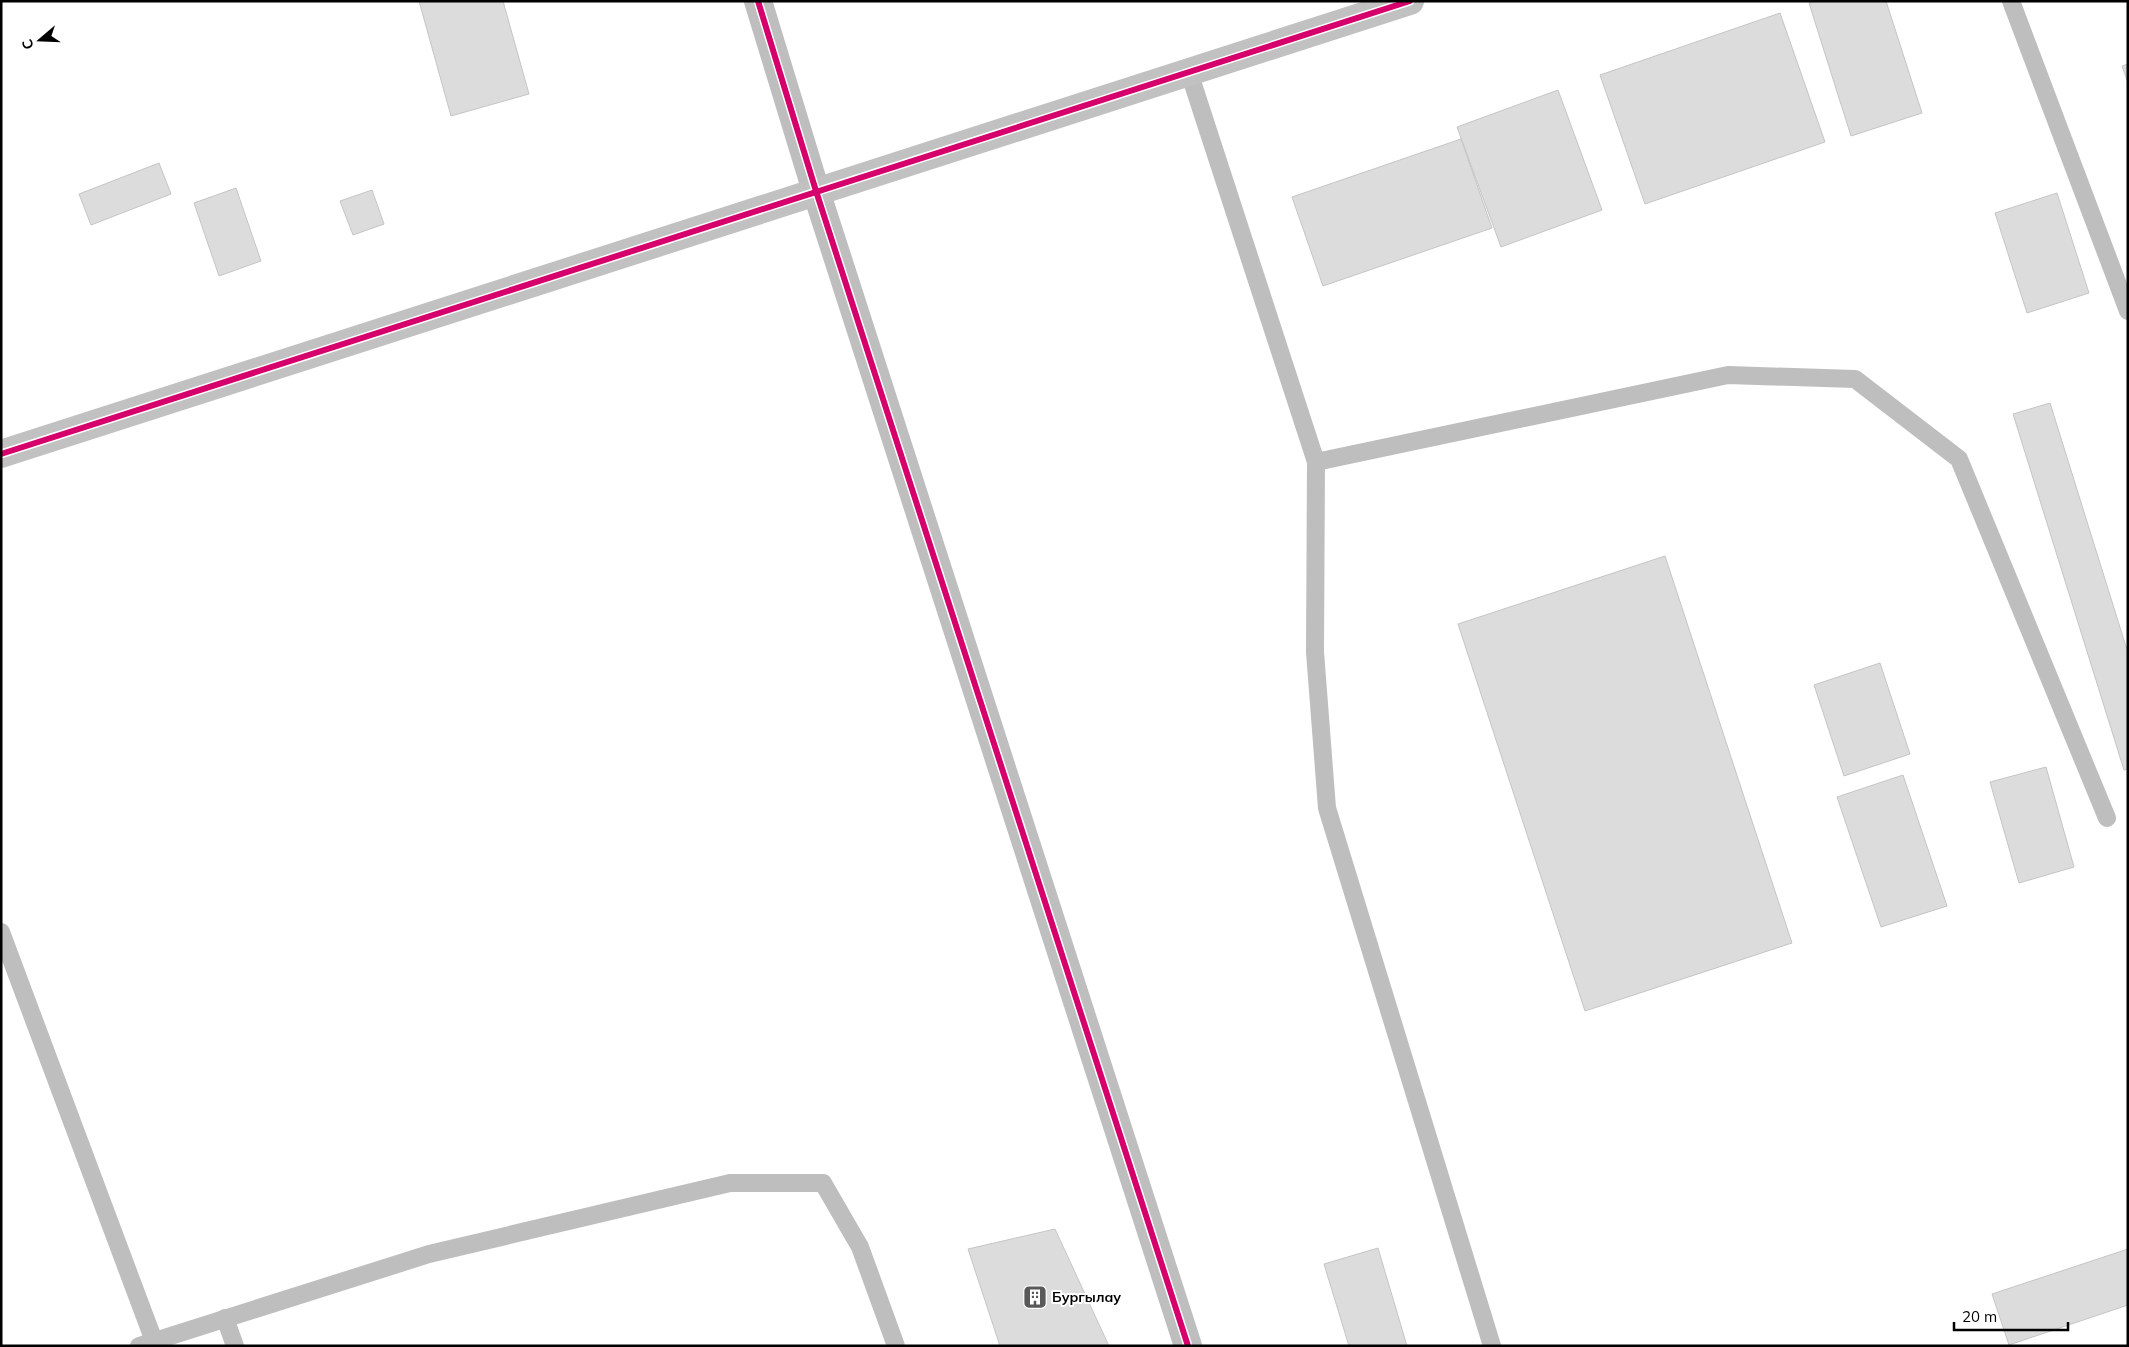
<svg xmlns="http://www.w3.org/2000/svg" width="2129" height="1347" viewBox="0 0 2129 1347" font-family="Mulish,sans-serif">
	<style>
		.building { fill: #dcdcdc; stroke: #c5c5c5 }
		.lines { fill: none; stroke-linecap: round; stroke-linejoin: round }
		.lane { stroke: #bebebe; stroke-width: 18 }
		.street { stroke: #bebebe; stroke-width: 28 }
		.secondary { stroke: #c1c1c1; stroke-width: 28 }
		.cycleway-casing { stroke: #fff; stroke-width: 9 }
		.cycleway { stroke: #d6006c; stroke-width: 6 }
		.labels { text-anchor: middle; stroke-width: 4; stroke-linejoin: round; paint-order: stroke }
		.poi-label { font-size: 14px; font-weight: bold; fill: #000; stroke: #fff; text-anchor: start }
	</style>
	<rect width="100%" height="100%" fill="#fff"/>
	<g class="building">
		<path d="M419,1H503L529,94L451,116Z"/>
		<path d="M1815,1H1886L1922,113L1851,136L1809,3Z"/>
		<path d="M1780,13L1825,142L1645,204L1600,75Z"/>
		<path d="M2128,64V83L2122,66Z"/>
		<path d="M1558,90L1602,210L1501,247L1457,127Z"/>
		<path d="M1461,139L1492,228L1323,286L1292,197Z"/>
		<path d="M159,163L171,194L91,225L79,194Z"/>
		<path d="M236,188L261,261L219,276L194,203Z"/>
		<path d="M372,190L384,224L353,235L340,201Z"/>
		<path d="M2057,193L2089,293L2027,313L1995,213Z"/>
		<path d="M2050,403L2128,653V769L2124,770L2013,414Z"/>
		<path d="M1665,556L1792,943L1585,1011L1458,624Z"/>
		<path d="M1880,663L1910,754L1844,776L1814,685Z"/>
		<path d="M2046,767L2074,867L2019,883L1990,782Z"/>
		<path d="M1903,775L1947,906L1881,927L1837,797Z"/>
		<path d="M1055,1229L1109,1346H1000L968,1249Z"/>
		<path d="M1378,1248L1407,1346H1349L1324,1264Z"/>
		<path d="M2128,1249V1305L2009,1345L1992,1294Z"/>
	</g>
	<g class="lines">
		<g class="lane">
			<path d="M2011,1L2128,311"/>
			<path d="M1189,72L1316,462L1315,652L1327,808L1492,1346"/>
			<path d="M1316,462L1728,375L1855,379L1959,459L2107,818"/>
			<path d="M1,932L154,1341"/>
			<path d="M225,1318L235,1346"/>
			<path d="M139,1346L429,1254L730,1183H823L860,1247L896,1346"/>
		</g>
		<path class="street" d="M758,1L816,191L1188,1346"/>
		<path class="secondary" d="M1,454L1410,1"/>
		<g class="cycleway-casing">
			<g id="cycleway">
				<path d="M758,1L816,191L1188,1346"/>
				<path d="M1,454L1410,1"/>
			</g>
		</g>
		<use href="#cycleway" class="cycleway"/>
	</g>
	<defs>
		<g id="building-square" transform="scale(1.25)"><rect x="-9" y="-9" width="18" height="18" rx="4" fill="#595959" stroke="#fff"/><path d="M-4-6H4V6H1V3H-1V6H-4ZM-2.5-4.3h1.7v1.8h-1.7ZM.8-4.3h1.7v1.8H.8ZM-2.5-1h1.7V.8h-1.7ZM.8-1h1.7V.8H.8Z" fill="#fff"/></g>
	</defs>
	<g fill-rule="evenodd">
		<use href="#building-square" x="1035" y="1297"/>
	</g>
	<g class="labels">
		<g class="poi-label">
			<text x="1052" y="1302">Бургылау</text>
		</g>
	</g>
	<rect width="2129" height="1347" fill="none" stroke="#000000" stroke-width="5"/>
	<g transform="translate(40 40) rotate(251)" stroke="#ffffff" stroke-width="4" paint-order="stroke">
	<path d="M0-4L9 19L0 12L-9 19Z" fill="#000000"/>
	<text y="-8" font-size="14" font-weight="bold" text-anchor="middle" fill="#000000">С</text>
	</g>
	<path d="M1954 1322v8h114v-8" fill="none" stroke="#000000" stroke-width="2.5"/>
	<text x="1962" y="1322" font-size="15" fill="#000000" stroke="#ffffff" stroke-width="4" paint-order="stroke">20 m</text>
</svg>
